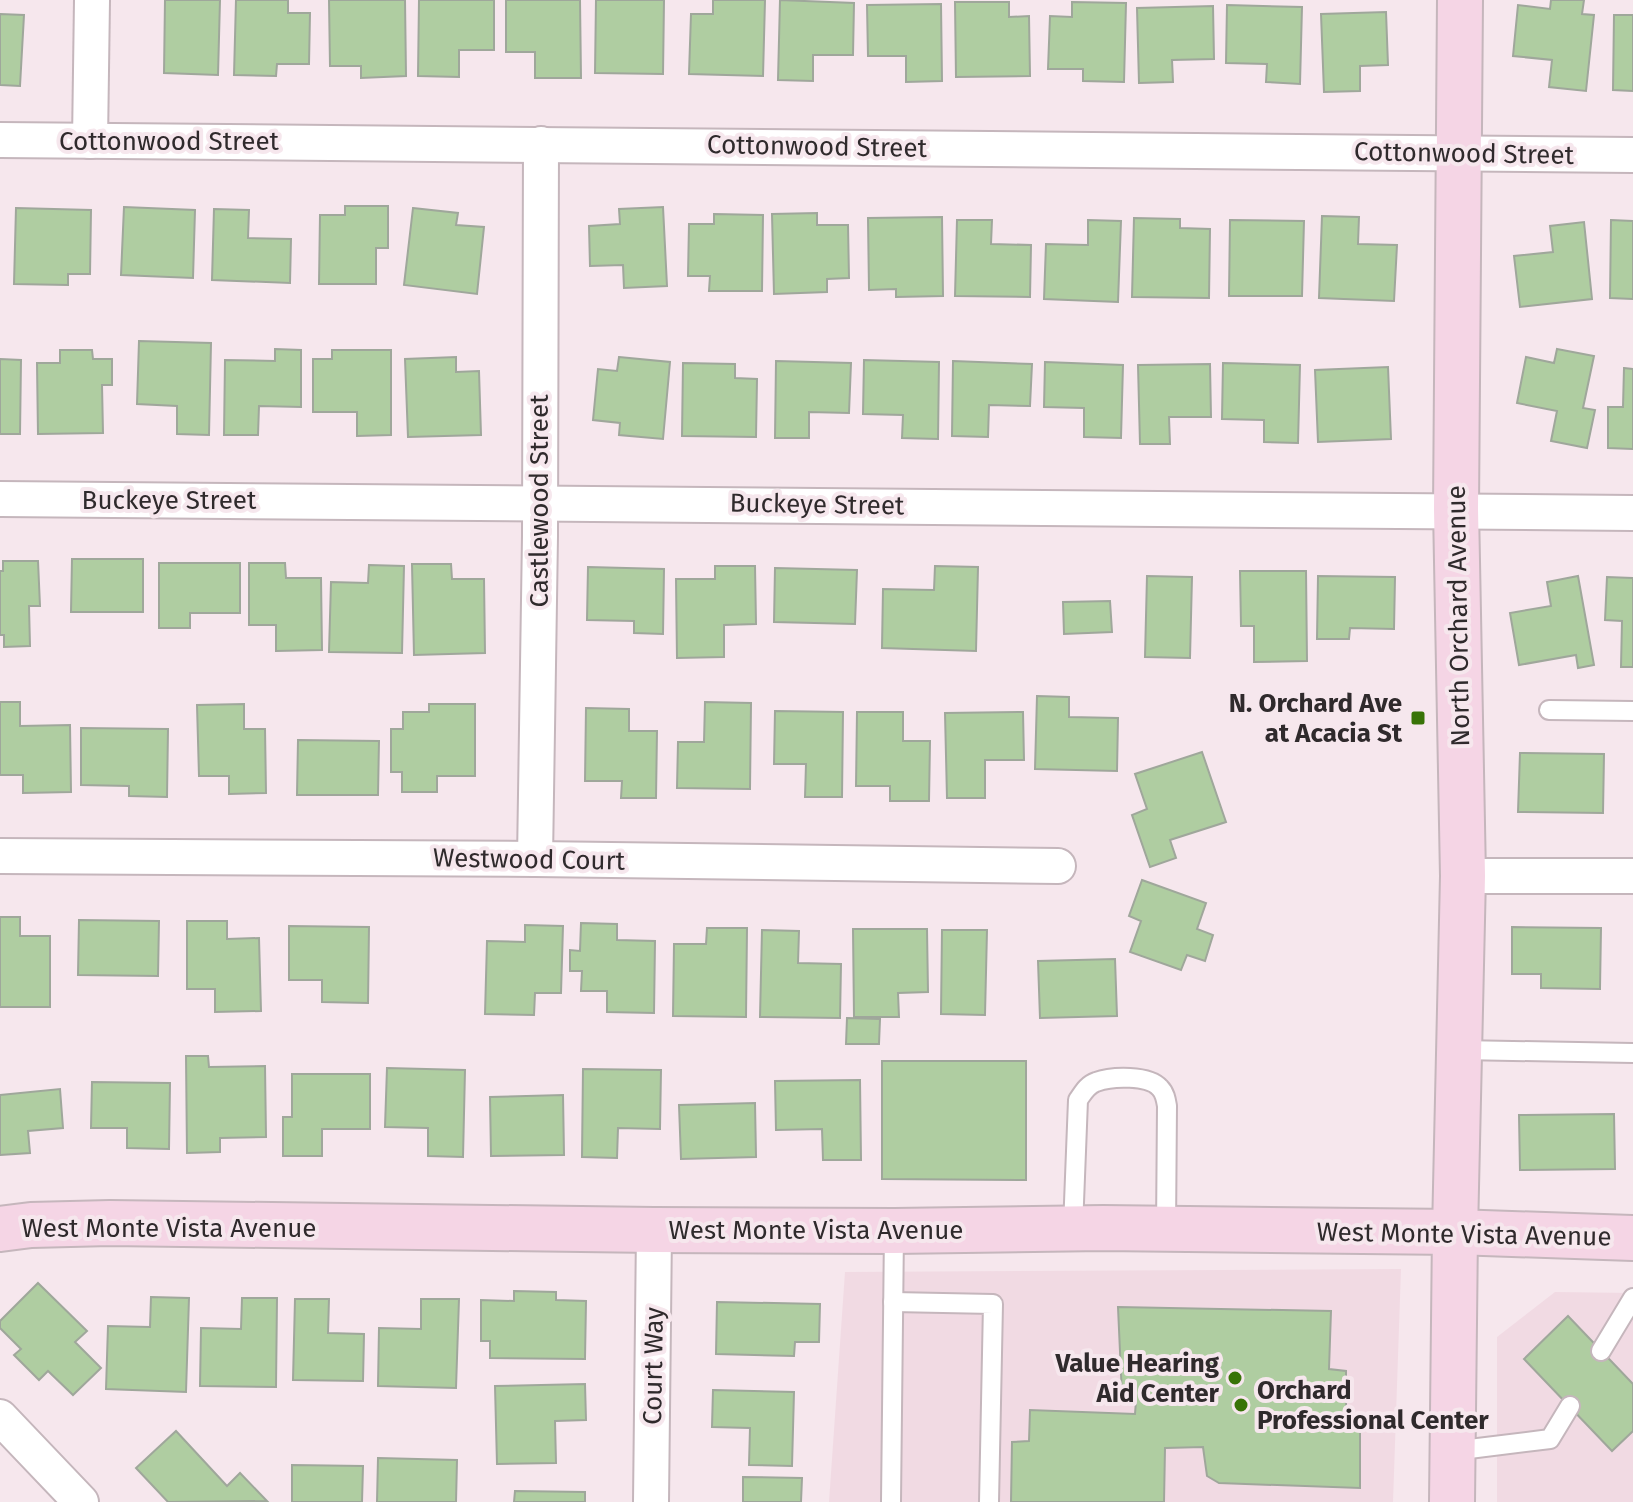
<svg xmlns="http://www.w3.org/2000/svg" width="1633" height="1502" viewBox="0 0 1633 1502" font-family="'Fira Sans',sans-serif">
	<style>
		.built { fill: #f1dae3 }
		.building { fill: #afcda1; stroke: #9fa79b; stroke-width: 2 }
		.lines { fill: none; stroke-linecap: round; stroke-linejoin: round }
		.lane-casing { stroke: #c5b6bc; stroke-width: 22 }
		.street-casing { stroke: #c5b6bc; stroke-width: 38 }
		.secondary-casing { stroke: #c5b6bc; stroke-width: 48 }
		.lane { stroke: #fff; stroke-width: 18 }
		.street { stroke: #fff; stroke-width: 34 }
		.secondary { stroke: #f5d5e5; stroke-width: 44 }
		.poi-dot { fill: #387307; stroke: #f6e7ed; stroke-width: 3 }
		.labels { text-anchor: middle; stroke-width: 8; stroke-linejoin: round; paint-order: stroke }
		.street-label { font-size: 26px; fill: #2f2a2c; stroke: #f6e7ed }
		.poi-label { font-size: 26px; font-weight: bold; fill: #2f2a2c; stroke: #f6e7ed; text-anchor: end }
	</style>
	<rect width="100%" height="100%" fill="#f6e7ed"/>
	<g class="built">
		<path d="M1401,1269L1393,1502H829L845,1272Z"/>
		<path d="M1555,1292L1633,1293V1502H1497V1337Z"/>
	</g>
	<g class="building">
		<path d="M165,0H220L218,75L164,73Z"/>
		<path d="M236,0H288V13H310L309,64H277L276,76L234,75Z"/>
		<path d="M329,0H405L406,76L361,78V66H330Z"/>
		<path d="M419,0H494V50H459V77L418,76Z"/>
		<path d="M506,0H580L581,78H535V52H506Z"/>
		<path d="M596,0H664L663,74L595,73Z"/>
		<path d="M713,0H765L763,76L689,74L691,14H713Z"/>
		<path d="M780,0L854,3L853,55H813V81L778,80Z"/>
		<path d="M1551,0H1584L1582,14L1594,15L1586,91L1549,87L1552,60L1513,56L1518,5L1550,9Z"/>
		<path d="M955,2H1009V17L1029,16L1030,76L956,77Z"/>
		<path d="M1072,2L1126,3L1124,82L1083,81V69H1048L1050,16L1072,17Z"/>
		<path d="M941,4L942,81L906,82V56H868L867,5Z"/>
		<path d="M1227,5L1302,7L1300,84L1266,82L1267,64L1226,63Z"/>
		<path d="M1213,6L1214,59L1172,60L1173,82L1139,83L1137,8Z"/>
		<path d="M1386,12L1388,65L1360,66V91L1324,92L1321,14Z"/>
		<path d="M0,14L24,15L20,86L0,85Z"/>
		<path d="M1614,15H1633V91L1613,90Z"/>
		<path d="M345,206H388V248H376V284H319L320,215H345Z"/>
		<path d="M124,207L195,210L193,278L121,275Z"/>
		<path d="M663,207L667,286L624,288L623,265L590,266L589,226L620,224L619,209Z"/>
		<path d="M16,208L91,210L90,274H68V285L14,284Z"/>
		<path d="M413,208L458,213L456,225L484,227L477,294L404,285Z"/>
		<path d="M214,209L249,210L248,238L291,239L290,283L212,280Z"/>
		<path d="M817,213V225H848L849,278L827,279V292L774,294L772,214Z"/>
		<path d="M714,214L763,215L762,291H709L710,276H688L689,224H714Z"/>
		<path d="M1322,216L1359,217L1358,244L1397,245L1394,301L1319,298Z"/>
		<path d="M942,217L943,296L896,297V289L869,290L868,218Z"/>
		<path d="M1134,218L1180,219V228L1210,229L1209,298L1132,297Z"/>
		<path d="M957,220H992L991,244L1031,245L1030,297L955,296Z"/>
		<path d="M1088,220L1121,221L1118,302L1044,299L1046,244L1088,245Z"/>
		<path d="M1230,220L1304,221L1302,296H1229Z"/>
		<path d="M1611,220L1633,221V299L1610,298Z"/>
		<path d="M1584,222L1592,299L1520,307L1514,256L1553,252L1550,226Z"/>
		<path d="M139,341L211,343L209,435L177,434V406L137,404Z"/>
		<path d="M275,349L301,350V407L259,406L258,435H224L225,360L275,361Z"/>
		<path d="M1557,349L1594,356L1583,408L1595,410L1587,448L1551,441L1557,411L1517,403L1526,357L1554,363Z"/>
		<path d="M60,350H92L93,359H112V385H102L103,433L38,434L37,363H60Z"/>
		<path d="M332,350H391V435L357,436V412H313V359H332Z"/>
		<path d="M456,357V372L479,371L481,435L408,437L405,359Z"/>
		<path d="M619,357L670,362L663,439L619,435L620,423L593,420L598,369L617,371Z"/>
		<path d="M0,359L21,360L20,434H0Z"/>
		<path d="M864,360L939,362L938,439L902,438L903,415L863,414Z"/>
		<path d="M776,361L851,363L849,413L809,412V438H775Z"/>
		<path d="M953,361L1032,364L1030,406L989,405L988,437L952,436Z"/>
		<path d="M1045,362L1123,365L1121,438L1084,437V408L1044,407Z"/>
		<path d="M683,363L735,364V378L757,379L756,437L682,436Z"/>
		<path d="M1223,363L1300,365L1298,443L1264,442V420L1222,419Z"/>
		<path d="M1210,364L1211,417H1169L1170,444H1140L1138,365Z"/>
		<path d="M1388,367L1391,439L1318,442L1315,370Z"/>
		<path d="M1624,368L1633,369V449L1608,448V407H1623Z"/>
		<path d="M72,559H143V612H71Z"/>
		<path d="M3,561H38L40,606H29L30,646L4,647V635H0V571H3Z"/>
		<path d="M159,563H240V613H190V628H159Z"/>
		<path d="M249,563H285L286,578H321L322,650L276,651V625H249Z"/>
		<path d="M412,564H451L452,579H484L485,653L414,655Z"/>
		<path d="M369,565L404,566L402,653L329,652L331,582L368,583Z"/>
		<path d="M715,566H755L756,624L724,625V657L677,658L676,579H715Z"/>
		<path d="M935,566L978,567L976,651L882,648L883,589L934,590Z"/>
		<path d="M588,567L664,569L663,634L634,633V621L587,620Z"/>
		<path d="M775,568L857,570L855,624L774,622Z"/>
		<path d="M1240,571H1306L1307,661L1254,662V626H1241Z"/>
		<path d="M1147,576L1192,577L1190,658L1145,657Z"/>
		<path d="M1318,576L1395,577L1394,629L1350,628L1349,639H1317Z"/>
		<path d="M1578,576L1594,665L1578,668L1576,655L1519,665L1510,613L1551,606L1547,582Z"/>
		<path d="M1607,577L1633,578V667H1621L1622,621L1605,620Z"/>
		<path d="M1110,601L1112,632L1064,634L1063,602Z"/>
		<path d="M1037,696L1069,697V717L1118,718L1117,771L1035,769Z"/>
		<path d="M0,702H20V726L70,725L71,792L23,793V775H0Z"/>
		<path d="M705,702L751,703L750,789L677,788L678,742H704Z"/>
		<path d="M244,704V729H265L266,793L229,794V776H199L197,705Z"/>
		<path d="M429,704H475V776H437V792H402V772H391V729H403V712H429Z"/>
		<path d="M586,708L629,709V731H657L656,798H621L622,781H585Z"/>
		<path d="M775,711L843,712L842,797H805L806,764H774Z"/>
		<path d="M857,712H903V741H930L929,801H890V786H856Z"/>
		<path d="M1023,712L1024,760H985V798H947L945,713Z"/>
		<path d="M81,728L168,729L167,797L129,796V786L81,785Z"/>
		<path d="M298,740L379,741L378,795H297Z"/>
		<path d="M1202,752L1226,822L1170,840L1176,858L1150,867L1132,815L1147,809L1135,774Z"/>
		<path d="M1520,753L1604,754L1603,813L1518,812Z"/>
		<path d="M1142,880L1206,903L1197,929L1213,935L1205,961L1187,955L1181,970L1130,952L1141,921L1129,916Z"/>
		<path d="M0,917H20V936H50V1007H0Z"/>
		<path d="M79,920L159,921L158,976L78,975Z"/>
		<path d="M187,921H227V939L259,938L261,1011L215,1012V989H187Z"/>
		<path d="M581,923L617,924V940L655,941L654,1013L607,1012V991H581L582,971H570V950L580,951Z"/>
		<path d="M525,925L563,926L561,993H535L534,1015L485,1014L487,941L525,942Z"/>
		<path d="M289,926L369,927L368,1003L322,1002V980H289Z"/>
		<path d="M1512,927L1601,928L1600,989L1541,988V974H1512Z"/>
		<path d="M707,928H747L746,1017L673,1016L674,944H706Z"/>
		<path d="M853,929H927L928,992L898,993L899,1017H854Z"/>
		<path d="M762,930L799,931L798,963L841,964L840,1018L760,1017Z"/>
		<path d="M942,930H987L985,1015L941,1014Z"/>
		<path d="M1115,959L1117,1016L1040,1018L1038,961Z"/>
		<path d="M847,1018L880,1019L879,1044H846Z"/>
		<path d="M186,1056H208L209,1067L265,1066L266,1137L220,1138V1152L187,1153Z"/>
		<path d="M882,1061H1026V1180L882,1179Z"/>
		<path d="M387,1068L465,1070L463,1157L428,1156V1128L385,1127Z"/>
		<path d="M583,1069L661,1070L660,1129L618,1128L617,1158L582,1157Z"/>
		<path d="M292,1074H370V1129H322V1156H283V1117H292Z"/>
		<path d="M860,1080L861,1160H823L822,1129L776,1130L775,1081Z"/>
		<path d="M92,1082L170,1083L169,1149L127,1148V1128H91Z"/>
		<path d="M60,1089L63,1128L28,1131L30,1153L0,1155V1095Z"/>
		<path d="M563,1095L564,1155L491,1156L490,1097Z"/>
		<path d="M755,1103L756,1157L681,1159L679,1105Z"/>
		<path d="M1614,1114L1615,1169L1520,1170L1519,1115Z"/>
		<path d="M38,1283L87,1331L75,1342L101,1368L73,1395L48,1371L39,1380L14,1355L21,1349L0,1328V1321Z"/>
		<path d="M514,1291L556,1292V1300L586,1301L585,1359L490,1358V1341H481V1300L514,1301Z"/>
		<path d="M151,1297L189,1298L186,1392L106,1389L108,1326L150,1327Z"/>
		<path d="M242,1298H277L276,1387L200,1386L201,1328L241,1329Z"/>
		<path d="M295,1299H329L328,1333L364,1334L363,1381L293,1380Z"/>
		<path d="M421,1299H459L456,1388L378,1386L379,1328L421,1329Z"/>
		<path d="M717,1302L820,1304L819,1342H795L794,1356L716,1354Z"/>
		<path d="M1118,1307L1331,1311L1329,1369L1346,1371V1416H1360V1488L1219,1483L1207,1476L1203,1447L1165,1448L1164,1502H1011L1012,1442L1029,1441L1030,1410L1135,1414L1136,1401L1122,1396Z"/>
		<path d="M1568,1316L1633,1384V1431L1612,1451L1524,1359Z"/>
		<path d="M585,1384L586,1420L555,1421L556,1463L497,1464L495,1386Z"/>
		<path d="M713,1390L794,1392L792,1466L749,1465L750,1428L712,1427Z"/>
		<path d="M176,1431L227,1486L240,1473L267,1501L168,1502L136,1468Z"/>
		<path d="M378,1458L457,1460L456,1502H377Z"/>
		<path d="M292,1465L363,1466L362,1502H292Z"/>
		<path d="M743,1477L802,1478L801,1502H743Z"/>
		<path d="M515,1491L585,1492V1502H514Z"/>
	</g>
	<g class="lines">
		<g class="lane-casing">
			<g id="lane">
				<path d="M1549,710L1633,711"/>
				<path d="M1460,1050L1633,1053"/>
				<path d="M1073,1228L1078,1100C1083,1093 1087,1085 1096,1082C1112,1076 1149,1075 1160,1088C1165,1093 1166,1100 1167,1106L1166,1229"/>
				<path d="M893,1302L993,1304L989,1502"/>
				<path d="M1601,1351L1633,1298"/>
				<path d="M1453,1451L1550,1439L1570,1406"/>
				<path d="M891,1502L894,1231"/>
			</g>
		</g>
		<g class="street-casing">
			<g id="street">
				<path d="M0,140L1633,155"/>
				<path d="M90,141L92,0"/>
				<path d="M0,499L1633,513"/>
				<path d="M0,856L535,859L1058,866"/>
				<path d="M535,859L540,536L541,144"/>
				<path d="M1463,876H1633"/>
				<path d="M0,1417L81,1502"/>
				<path d="M651,1502L654,1230"/>
			</g>
		</g>
		<g class="secondary-casing">
			<g id="secondary">
				<path d="M0,1229L31,1225L110,1223L654,1230L894,1231L1103,1228L1455,1232L1633,1238"/>
				<path d="M1452,1502L1455,1232L1463,876L1456,509L1460,0"/>
			</g>
		</g>
		<use href="#lane" class="lane"/>
		<use href="#street" class="street"/>
		<use href="#secondary" class="secondary"/>
	</g>
	<g class="poi-dot">
		<rect x="1410" y="710" width="16" height="16" rx="4"/>
		<circle cx="1235" cy="1378" r="8"/>
		<circle cx="1241" cy="1405" r="8"/>
	</g>
	<g class="labels">
		<g class="street-label">
			<text x="169" y="150">Cottonwood Street</text>
			<text transform="translate(817 146) rotate(1)" y="9">Cottonwood Street</text>
			<text transform="translate(1464 153) rotate(1)" y="9">Cottonwood Street</text>
			<text x="169" y="509">Buckeye Street</text>
			<text transform="translate(539 501) rotate(-90)" y="9">Castlewood Street</text>
			<text transform="translate(817 504) rotate(1)" y="9">Buckeye Street</text>
			<text transform="translate(1458 616) rotate(-91)" y="9">North Orchard Avenue</text>
			<text transform="translate(529 859) rotate(1)" y="9">Westwood Court</text>
			<text x="169" y="1237">West Monte Vista Avenue</text>
			<text x="816" y="1239">West Monte Vista Avenue</text>
			<text transform="translate(1464 1234) rotate(1)" y="9">West Monte Vista Avenue</text>
			<text transform="translate(653 1366) rotate(-89)" y="9">Court Way</text>
		</g>
		<g class="poi-label">
			<text x="1402" y="712">N. Orchard Ave<tspan x="1402" dy="30">at Acacia St</tspan></text>
			<text x="1219" y="1372">Value Hearing<tspan x="1219" dy="30">Aid Center</tspan></text>
			<text x="1257" y="1399" text-anchor="start">Orchard<tspan x="1257" dy="30">Professional Center</tspan></text>
		</g>
	</g>
</svg>
